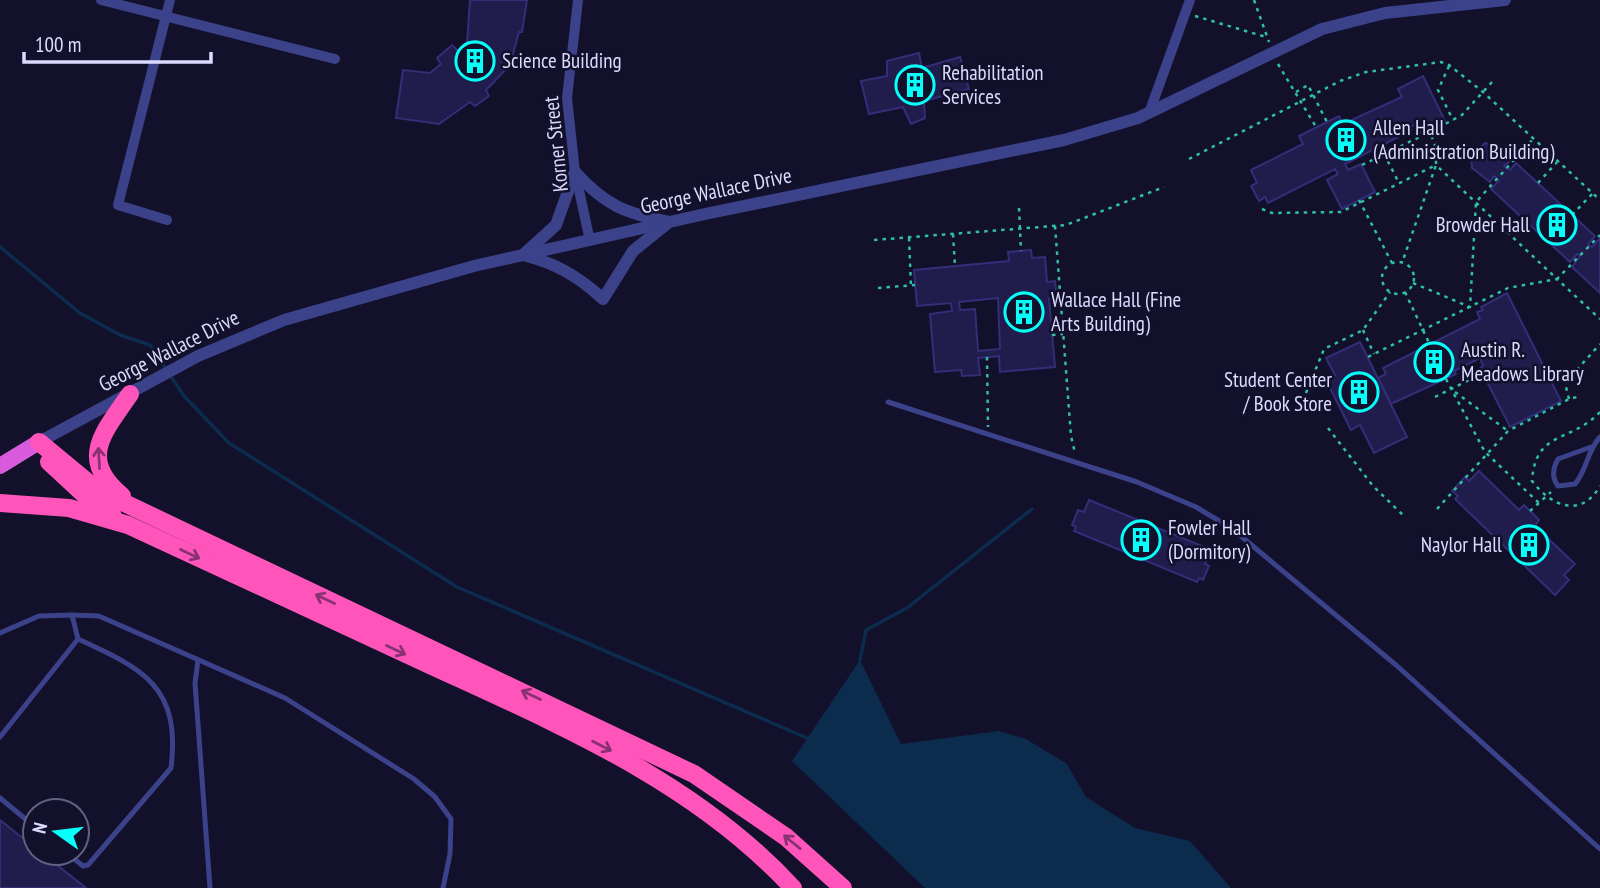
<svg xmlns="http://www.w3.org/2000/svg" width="1600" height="888" viewBox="0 0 1600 888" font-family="'PT Sans Narrow',sans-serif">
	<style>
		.water { fill: #0c2c4e }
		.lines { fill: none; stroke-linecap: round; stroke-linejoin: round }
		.stream { stroke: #0c2c4e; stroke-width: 3.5 }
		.building { fill: #201c4c; stroke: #332e78; stroke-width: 2; fill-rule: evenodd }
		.path { stroke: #2fbfa4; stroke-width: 2.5; stroke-dasharray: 3.5 5; stroke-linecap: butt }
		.service { stroke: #3b428a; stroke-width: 5 }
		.minor { stroke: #3b428a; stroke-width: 10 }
		.tertiary { stroke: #3b428a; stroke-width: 12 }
		.trunk { stroke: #d85bdd; stroke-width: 16 }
		.motorway { stroke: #f5b; stroke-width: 18 }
		.oneway { stroke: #883273 }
		.labels { text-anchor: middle; stroke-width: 5; stroke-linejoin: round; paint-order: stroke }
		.poi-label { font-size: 21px; fill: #dadbff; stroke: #12102b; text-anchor: start }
		.street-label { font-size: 21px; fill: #dadbff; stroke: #12102b }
	</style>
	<rect width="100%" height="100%" fill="#12102b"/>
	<path class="water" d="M860,660L901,744L999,731L1026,739L1067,764L1086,797L1135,828L1190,841L1231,888H925L792,761Z"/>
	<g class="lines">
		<g class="stream">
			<path d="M0,247L80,313L120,335L150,345L184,396L229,443L457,587L807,738"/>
			<path d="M860,660L866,630L907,608L1032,509"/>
		</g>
	</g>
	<g class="building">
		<path d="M470,0H527L522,32H519L510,65L486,90L489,96L475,106L470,102L439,124L396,118L403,70L430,73L441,64L437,58L452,45L458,51L467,43Z"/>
		<path d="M919,53L922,68L960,57L969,89L924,101L925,118L911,124L903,107L869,114L861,81L887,76V61Z"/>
		<path d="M1423,76L1445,121L1421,133L1416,124L1411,127L1412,130L1345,164L1348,170L1361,164L1375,192L1342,209L1327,180L1338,174L1335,169L1268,203L1265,197L1259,201L1251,186L1257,183L1251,170L1303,144L1299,136L1339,116L1343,124L1402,97L1398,89Z"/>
		<path d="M1485,143L1501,148L1510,161L1504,166L1510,170L1516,163L1595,236L1588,244L1592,247L1600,238V293L1572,267L1580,256L1577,254L1570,262L1491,189L1499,181L1494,176L1490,182L1472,168L1471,157Z"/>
		<path d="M1031,250L1032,258L1045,257L1047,282L1055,281L1057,299H1049L1055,367L1000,372L999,356L978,358L980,375L962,376L961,370L935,372L930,314L952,311L951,303L917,306L914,270L1009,261L1008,252ZM998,298L1000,349L978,351L975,309L960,310L959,302Z"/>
		<path d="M1507,293L1561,401L1510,427L1480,368L1483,366L1480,358L1454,371L1456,374L1391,404L1378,378L1386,374L1383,368L1480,319L1477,312L1483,310L1481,307Z"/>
		<path d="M1360,342L1407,437L1374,453L1360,425L1351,430L1326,380L1335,375L1326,358Z"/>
		<path d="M1479,471L1519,510L1524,505L1539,520L1535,526L1575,564L1564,575L1569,580L1555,595L1455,499L1458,496L1452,491L1465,477L1469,481Z"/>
		<path d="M1089,500L1207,548L1205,554L1209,556L1205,564L1209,566L1203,580L1199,578L1197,582L1074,531L1076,527L1072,525L1078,510L1084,512Z"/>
		<path d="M0,820L35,848V853H42L86,888H0Z"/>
	</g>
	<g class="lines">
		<g class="path">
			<path d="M1254,0L1269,42"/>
			<path d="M1195,16L1266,37"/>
			<path d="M1278,64L1316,127"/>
			<path d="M1449,66L1438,90L1453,120"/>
			<path d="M1492,82L1462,115L1430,132L1436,148V165L1557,279L1600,235"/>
			<path d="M1296,92L1308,85L1327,122"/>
			<path d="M1380,146L1399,183"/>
			<path d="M1189,159L1340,81L1366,72L1441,62L1449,65L1483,92L1600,200"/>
			<path d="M1362,165L1430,132"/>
			<path d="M1538,183L1557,162"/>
			<path d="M1359,200L1392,263"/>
			<path d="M1019,208L1021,251"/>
			<path d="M1262,209L1272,213L1341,212L1436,165L1402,263"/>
			<path d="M1572,215L1593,193"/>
			<path d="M1055,226L1071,436L1075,453"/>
			<path d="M953,234L955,266"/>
			<path d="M909,238L911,286"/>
			<path d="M874,240L1066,225L1164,187"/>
			<circle cx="1398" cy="278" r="16"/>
			<path d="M1413,283L1470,307L1476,202L1533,139"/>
			<path d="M878,288L915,285"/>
			<path d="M1405,292L1430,345"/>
			<path d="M1363,330L1374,354"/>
			<path d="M1052,335L1063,334"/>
			<path d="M987,357L988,427"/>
			<path d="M1368,357L1508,288L1557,279L1600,319"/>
			<path d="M1446,379L1485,452L1539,503"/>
			<path d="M1455,392L1508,431"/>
			<path d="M1306,393L1324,349L1363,330L1390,292"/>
			<path d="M1435,397L1483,373"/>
			<path d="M1569,399L1565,383L1600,344"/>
			<path d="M1600,412C1571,443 1535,430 1532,481C1551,506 1581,519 1600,486"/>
			<path d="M1328,428L1373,486L1405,517"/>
			<path d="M1437,509L1508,431L1569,399L1577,397"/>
			<path d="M1530,511L1551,492"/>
		</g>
		<g class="service">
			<path d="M888,402L1137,482L1196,507L1231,528L1396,665L1600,849"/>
			<path d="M1591,447L1558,459C1553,468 1551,477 1558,486L1575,484C1587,470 1587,451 1600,437"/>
			<path d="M72,615L99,616L285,698L414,779L435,797L451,819L450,854L443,888"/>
			<path d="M0,633L39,616L72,615L78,639C143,669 181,686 171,768L88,865L83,866L67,853"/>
			<path d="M198,660L195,683L210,888"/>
			<path d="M0,737L78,639"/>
			<path d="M0,798L35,827"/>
		</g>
		<g class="minor">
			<path d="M101,0L335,59"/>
			<path d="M578,0L567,98L575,172L590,241"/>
			<path d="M1149,113L1190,0"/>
			<path d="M167,220L118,205L170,0"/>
		</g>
		<g class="tertiary">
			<path d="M575,172C606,206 625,213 669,222L633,251L603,299C578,276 555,263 523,255L556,225Z"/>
			<path d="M39,442L198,356L284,320L474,266L705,214L1064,140L1138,118L1322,29L1385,13L1505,0"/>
		</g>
		<path class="trunk" d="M0,466L39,442"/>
		<g class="motorway">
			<path d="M39,442L97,490L694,774L786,837L843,888"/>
			<path d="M49,462L89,499L113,516"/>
			<path d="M122,496C77,459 104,432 130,394"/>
			<path d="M0,503L69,508L128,525C229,572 330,619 430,665C560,725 694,781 793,888"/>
		</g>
	</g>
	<defs><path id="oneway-shaft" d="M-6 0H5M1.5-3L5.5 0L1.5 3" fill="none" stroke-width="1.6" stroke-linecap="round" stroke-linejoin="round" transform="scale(1.75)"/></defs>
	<g class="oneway">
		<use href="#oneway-shaft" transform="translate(99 458) rotate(-93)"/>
		<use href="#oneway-shaft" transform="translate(190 554) rotate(25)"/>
		<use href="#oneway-shaft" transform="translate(325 599) rotate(-155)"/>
		<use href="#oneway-shaft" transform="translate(396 650) rotate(25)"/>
		<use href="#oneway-shaft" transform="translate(531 695) rotate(-155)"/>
		<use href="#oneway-shaft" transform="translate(602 746) rotate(27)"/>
		<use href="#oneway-shaft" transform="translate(792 842) rotate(-141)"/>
	</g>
	<defs>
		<g id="building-ring" transform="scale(2.0125)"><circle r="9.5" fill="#12102b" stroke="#06fff9" stroke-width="1.5"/><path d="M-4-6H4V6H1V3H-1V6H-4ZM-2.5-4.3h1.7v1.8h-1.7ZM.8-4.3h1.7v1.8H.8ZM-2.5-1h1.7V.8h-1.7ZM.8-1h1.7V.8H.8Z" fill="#06fff9"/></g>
	</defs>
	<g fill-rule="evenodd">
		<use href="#building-ring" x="475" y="61"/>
		<use href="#building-ring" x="915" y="85"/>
		<use href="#building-ring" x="1346" y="140"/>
		<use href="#building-ring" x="1557" y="225"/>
		<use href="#building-ring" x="1024" y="312"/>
		<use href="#building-ring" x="1434" y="362"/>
		<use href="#building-ring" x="1359" y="392"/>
		<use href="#building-ring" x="1141" y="540"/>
		<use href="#building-ring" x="1529" y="545"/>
	</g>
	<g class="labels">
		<g class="poi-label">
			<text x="502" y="68">Science Building</text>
			<text x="942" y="80">Rehabilitation<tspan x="942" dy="24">Services</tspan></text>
			<text x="1373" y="135">Allen Hall<tspan x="1373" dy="24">(Administration Building)</tspan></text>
			<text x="1530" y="232" text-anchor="end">Browder Hall</text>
			<text x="1051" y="307">Wallace Hall (Fine<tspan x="1051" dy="24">Arts Building)</tspan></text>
			<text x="1461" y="357">Austin R.<tspan x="1461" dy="24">Meadows Library</tspan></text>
			<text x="1332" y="387" text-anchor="end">Student Center<tspan x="1332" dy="24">/ Book Store</tspan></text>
			<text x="1168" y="535">Fowler Hall<tspan x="1168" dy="24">(Dormitory)</tspan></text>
			<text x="1502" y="552" text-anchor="end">Naylor Hall</text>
		</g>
		<g class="street-label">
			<text transform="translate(556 144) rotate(-96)" y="7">Korner Street</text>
			<text transform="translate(716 191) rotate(-12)" y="7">George Wallace Drive</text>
			<text transform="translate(169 351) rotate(-27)" y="7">George Wallace Drive</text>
		</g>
	</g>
	<g transform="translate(56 832) rotate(284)"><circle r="33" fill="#12102b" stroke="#626180" stroke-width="2"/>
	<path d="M0-5L12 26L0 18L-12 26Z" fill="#06fff9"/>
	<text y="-10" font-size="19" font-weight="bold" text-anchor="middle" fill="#dadbff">N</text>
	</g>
	<path d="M24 52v10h187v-10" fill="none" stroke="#dadbff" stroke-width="3.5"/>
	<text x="35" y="52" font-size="21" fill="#dadbff" stroke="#12102b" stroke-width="5" paint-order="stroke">100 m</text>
</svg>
